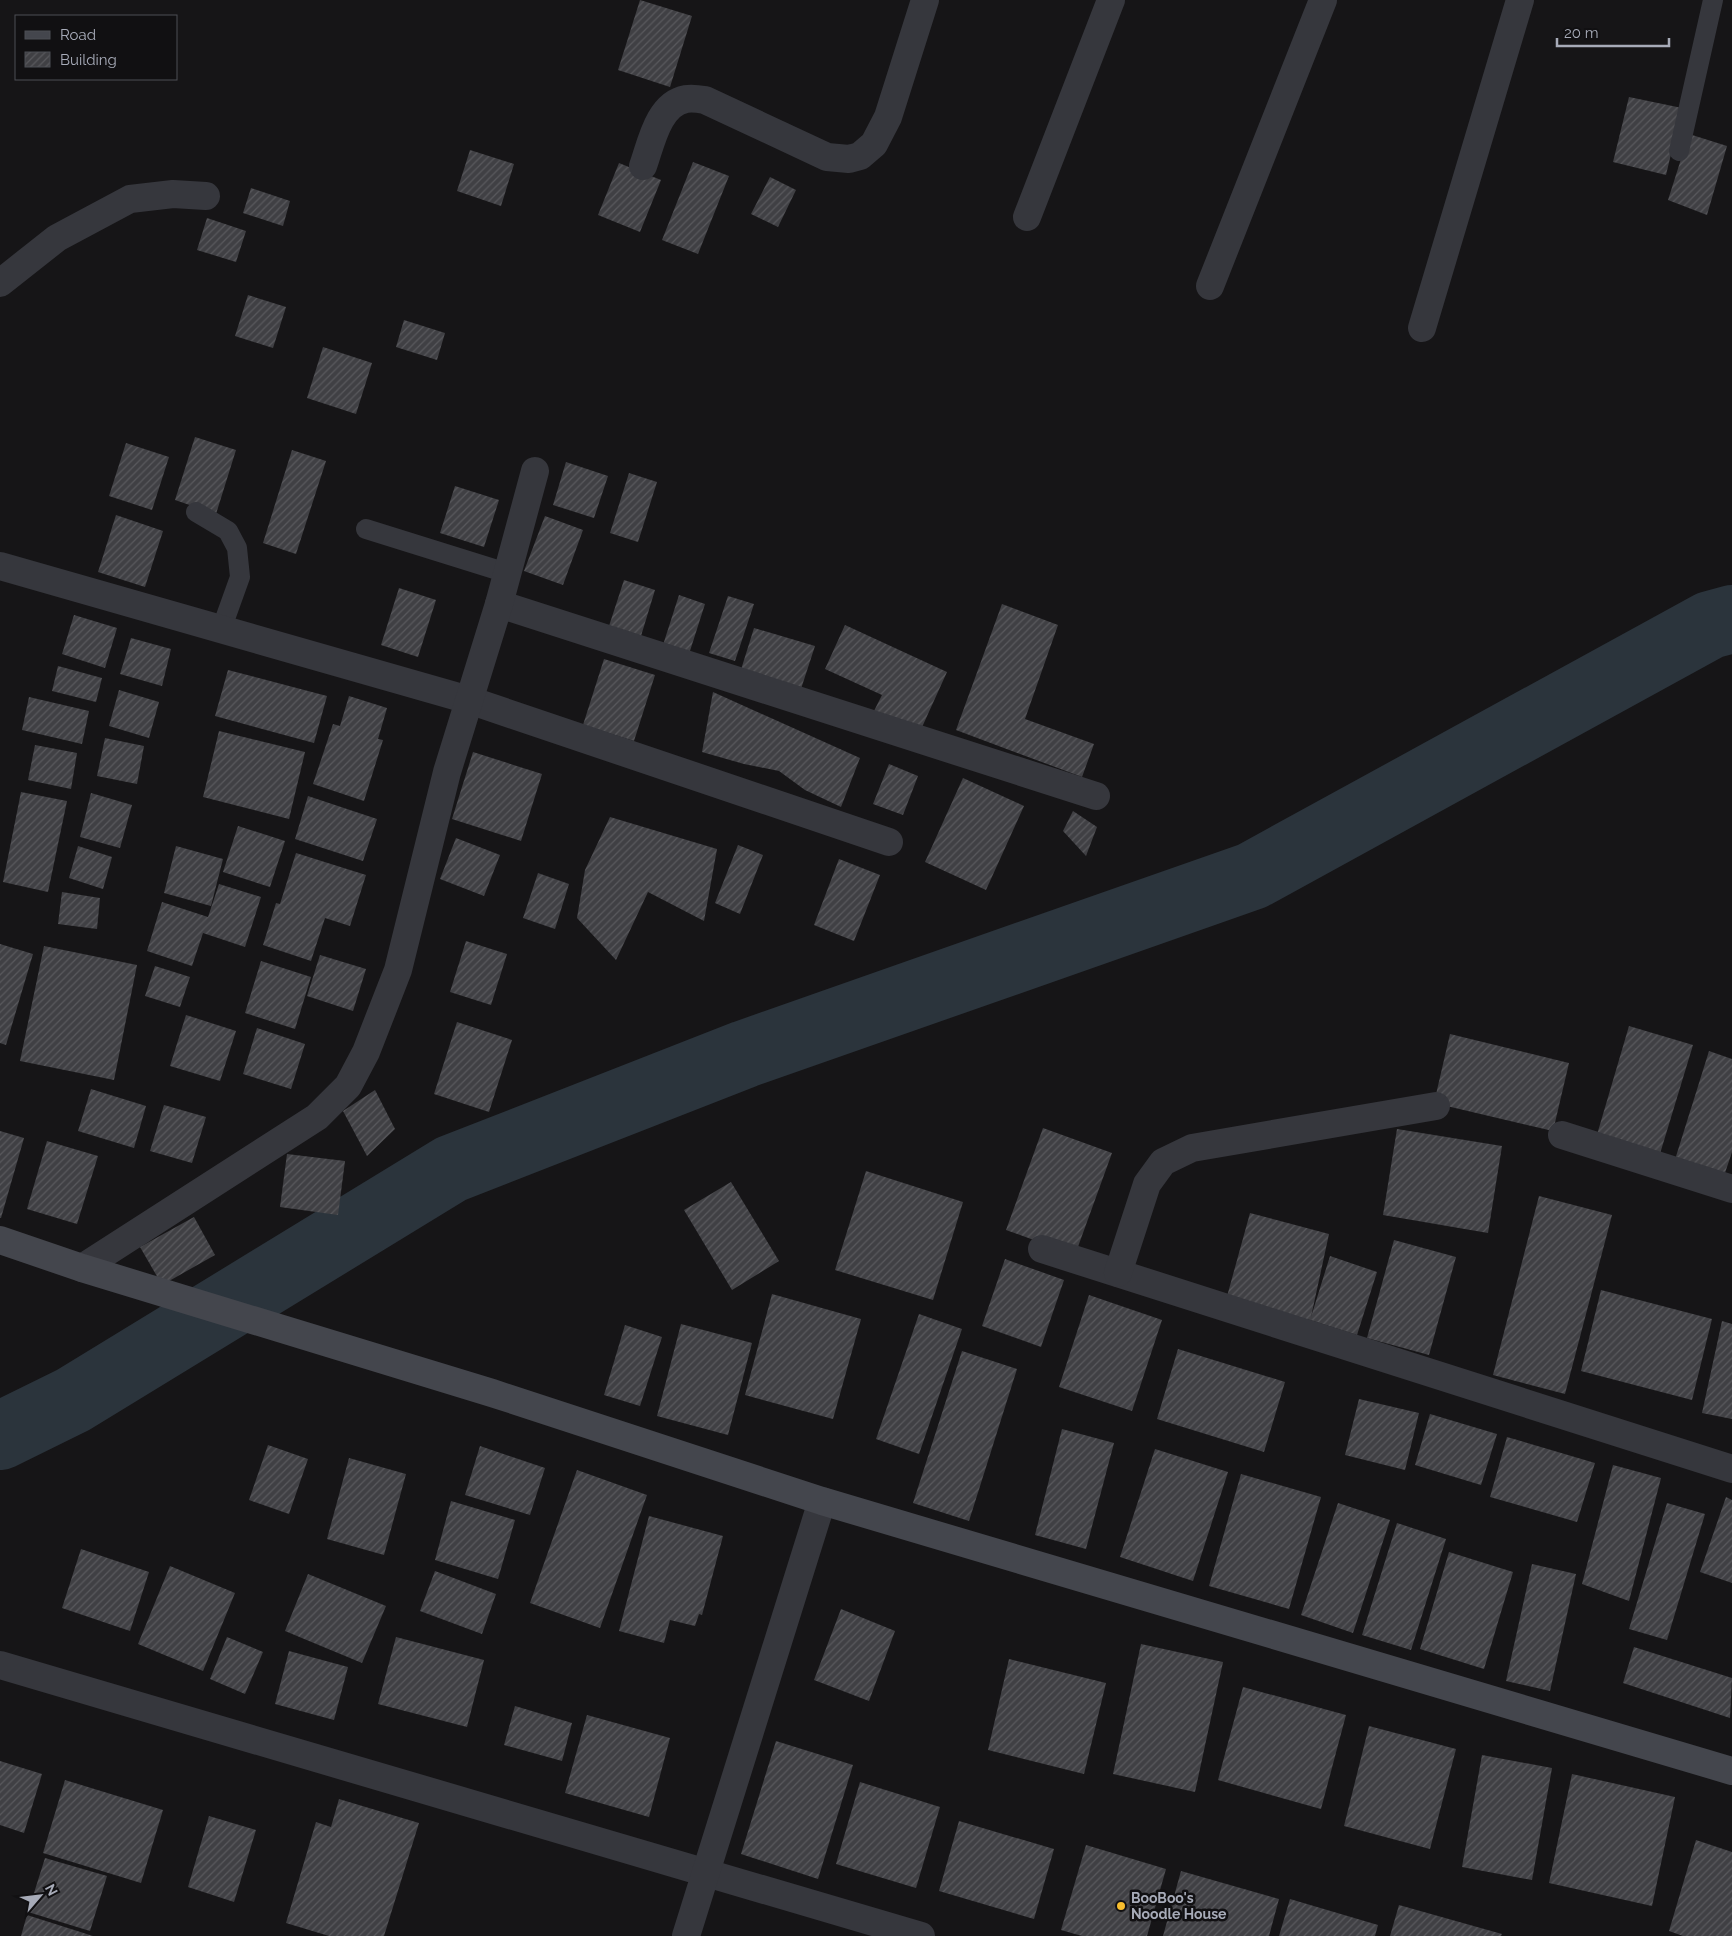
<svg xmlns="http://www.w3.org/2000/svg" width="1732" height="1936" viewBox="0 0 1732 1936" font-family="Raleway,sans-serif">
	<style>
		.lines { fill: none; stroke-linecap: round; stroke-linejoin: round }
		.river { stroke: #2b343c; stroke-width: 68 }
		.building { fill: url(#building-hatch) }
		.lane { stroke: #36373d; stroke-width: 20 }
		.street { stroke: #36373d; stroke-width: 28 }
		.secondary { stroke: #44464d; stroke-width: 28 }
		.poi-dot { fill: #f7bd2e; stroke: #111012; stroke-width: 2 }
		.labels { text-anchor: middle; stroke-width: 5; stroke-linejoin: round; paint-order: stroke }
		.poi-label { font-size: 14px; font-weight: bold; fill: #a7abb8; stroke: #111012; text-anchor: start }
	</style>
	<defs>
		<pattern id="building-hatch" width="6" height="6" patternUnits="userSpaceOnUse" patternTransform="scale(1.25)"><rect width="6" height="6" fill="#404044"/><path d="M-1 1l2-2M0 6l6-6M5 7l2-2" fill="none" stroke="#59595d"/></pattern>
	</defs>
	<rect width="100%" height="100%" fill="#161517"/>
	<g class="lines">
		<path class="river" d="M0,1436L73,1400L451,1169L745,1054L1252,876L1710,625L1732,619"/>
	</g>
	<g class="building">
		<path d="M640,0L692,16L670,87L618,70Z"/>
		<path d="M1629,97L1682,108L1666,175L1613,162Z"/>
		<path d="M1689,134L1727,146L1707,215L1668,200Z"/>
		<path d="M470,150L514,164L501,206L457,191Z"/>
		<path d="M693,162L729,176L698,254L662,240Z"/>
		<path d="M619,163L661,180L640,232L598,215Z"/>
		<path d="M770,177L796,190L778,227L751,214Z"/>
		<path d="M251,188L290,201L283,226L243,213Z"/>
		<path d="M207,218L246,231L236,262L197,250Z"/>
		<path d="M248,295L286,307L273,348L235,336Z"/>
		<path d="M404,320L445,333L437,360L396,347Z"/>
		<path d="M323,347L372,363L356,414L307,398Z"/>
		<path d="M195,437L236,450L216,514L175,500Z"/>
		<path d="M126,443L169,457L152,510L109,496Z"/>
		<path d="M292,450L326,461L296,554L263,543Z"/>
		<path d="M566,462L608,476L594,518L553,505Z"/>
		<path d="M629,473L657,482L638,542L610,533Z"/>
		<path d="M455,486L499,500L484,547L440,533Z"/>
		<path d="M116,515L163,531L145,587L98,572Z"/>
		<path d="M545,516L583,530L563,585L524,571Z"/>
		<path d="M624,580L655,590L641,636L609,626Z"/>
		<path d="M399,588L436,600L418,657L381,645Z"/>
		<path d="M679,595L705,604L689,654L663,645Z"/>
		<path d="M728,596L754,604L735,661L709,653Z"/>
		<path d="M1002,604L1058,625L1025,719L1094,744L1082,777L956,730Z"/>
		<path d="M74,615L117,628L105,668L62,654Z"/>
		<path d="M845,625L947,672L918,736L872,715L882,695L825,669Z"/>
		<path d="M754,628L815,646L799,695L739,676Z"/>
		<path d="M131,638L171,649L162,686L120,674Z"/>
		<path d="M604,659L655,675L634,741L583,725Z"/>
		<path d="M58,666L102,678L96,702L52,691Z"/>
		<path d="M228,670L327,696L314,743L215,716Z"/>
		<path d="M119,690L159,702L149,738L109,726Z"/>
		<path d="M713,692L860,758L841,807L805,790L779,771L744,764L702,752Z"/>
		<path d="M349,696L387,708L378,739L383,740L364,801L313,784L333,724L340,726Z"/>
		<path d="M29,697L89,711L82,744L22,730Z"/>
		<path d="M219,731L305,752L289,819L203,797Z"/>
		<path d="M105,738L144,746L137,784L97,776Z"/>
		<path d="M35,745L77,753L71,789L28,780Z"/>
		<path d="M473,752L542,774L521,841L452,819Z"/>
		<path d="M889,764L918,776L903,815L873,804Z"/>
		<path d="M963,778L1024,806L986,890L925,862Z"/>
		<path d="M21,792L67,801L48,892L3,882Z"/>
		<path d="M91,793L132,805L120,848L80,837Z"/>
		<path d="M308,796L377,819L363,861L295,839Z"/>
		<path d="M1073,811L1097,827L1086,856L1063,831Z"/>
		<path d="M610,817L717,849L704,921L648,892L616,960L577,918L585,870Z"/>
		<path d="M238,826L285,841L270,887L223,872Z"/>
		<path d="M456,838L500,855L484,896L440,879Z"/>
		<path d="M738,845L763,855L740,914L715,903Z"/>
		<path d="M78,846L112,857L103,889L69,878Z"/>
		<path d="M176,846L223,859L211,906L164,893Z"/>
		<path d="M296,853L366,875L350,926L325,918L311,961L263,945L276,903L280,904Z"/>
		<path d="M839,859L880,875L854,941L814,925Z"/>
		<path d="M538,873L569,884L555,929L523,918Z"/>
		<path d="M219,884L261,897L245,947L203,933L192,966L147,951L162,902L208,917Z"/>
		<path d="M62,892L100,898L97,929L58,924Z"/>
		<path d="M466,941L507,954L491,1005L450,992Z"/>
		<path d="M0,944L33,954L6,1045L0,1043Z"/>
		<path d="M44,946L137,965L114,1080L20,1061Z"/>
		<path d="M320,955L366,969L353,1011L307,996Z"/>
		<path d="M261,961L311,977L295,1029L245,1013Z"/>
		<path d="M155,966L190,977L180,1007L145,996Z"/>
		<path d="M186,1015L236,1031L220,1081L170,1066Z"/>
		<path d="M457,1022L512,1040L489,1112L434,1094Z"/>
		<path d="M1629,1026L1693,1045L1659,1157L1596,1138Z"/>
		<path d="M257,1028L305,1044L291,1089L243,1074Z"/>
		<path d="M1450,1034L1569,1063L1553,1131L1434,1103Z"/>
		<path d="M1709,1051L1732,1059V1152L1722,1182L1673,1166Z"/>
		<path d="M91,1089L146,1106L134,1148L78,1131Z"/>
		<path d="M375,1090L395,1129L367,1156L343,1111Z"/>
		<path d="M164,1105L206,1117L192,1163L150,1151Z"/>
		<path d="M1043,1128L1112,1153L1075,1255L1006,1230Z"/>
		<path d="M1397,1129L1502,1146L1488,1233L1383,1215Z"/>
		<path d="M0,1131L24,1138L1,1218H0Z"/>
		<path d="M47,1141L98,1156L77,1224L27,1209Z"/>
		<path d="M287,1154L345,1161L338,1215L280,1207Z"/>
		<path d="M866,1171L963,1202L933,1300L835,1270Z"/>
		<path d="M731,1182L779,1261L732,1290L684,1210Z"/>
		<path d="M1539,1196L1612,1215L1565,1394L1493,1375Z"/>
		<path d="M1250,1213L1329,1234L1311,1317L1330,1256L1377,1272L1357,1335L1310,1320L1226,1300Z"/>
		<path d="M194,1217L215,1255L162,1285L140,1247Z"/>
		<path d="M1394,1240L1456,1257L1429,1355L1367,1338Z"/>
		<path d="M1005,1259L1064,1280L1041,1347L982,1326Z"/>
		<path d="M1601,1290L1712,1319L1692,1400L1581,1371Z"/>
		<path d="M772,1294L861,1319L833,1419L745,1395Z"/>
		<path d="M1089,1295L1162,1320L1132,1411L1059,1387Z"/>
		<path d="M919,1314L962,1329L919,1454L876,1439Z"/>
		<path d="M1722,1321L1732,1324V1419L1702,1413Z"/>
		<path d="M681,1324L752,1343L728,1435L657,1416Z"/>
		<path d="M625,1325L662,1337L640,1406L604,1395Z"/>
		<path d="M1178,1349L1285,1382L1264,1452L1157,1419Z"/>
		<path d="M962,1351L1017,1369L969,1521L913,1503Z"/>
		<path d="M1359,1399L1419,1413L1405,1470L1345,1455Z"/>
		<path d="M1430,1414L1497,1434L1481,1485L1415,1465Z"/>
		<path d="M1062,1429L1114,1443L1086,1549L1035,1535Z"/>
		<path d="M1507,1437L1595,1463L1577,1522L1490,1497Z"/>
		<path d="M268,1445L308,1459L289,1514L249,1500Z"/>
		<path d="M480,1446L545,1468L530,1515L465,1495Z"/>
		<path d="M1155,1449L1228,1472L1193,1581L1120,1557Z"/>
		<path d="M349,1458L406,1474L384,1555L327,1539Z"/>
		<path d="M1613,1465L1661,1478L1629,1601L1582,1584Z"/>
		<path d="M577,1470L647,1495L600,1628L530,1603Z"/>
		<path d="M1241,1474L1321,1497L1289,1609L1209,1586Z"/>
		<path d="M1726,1497L1732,1500V1583L1700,1572Z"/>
		<path d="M451,1501L515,1520L498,1579L435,1560Z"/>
		<path d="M1338,1503L1390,1520L1353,1633L1301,1615Z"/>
		<path d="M1667,1503L1705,1514L1667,1640L1629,1629Z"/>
		<path d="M649,1516L723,1536L702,1615L699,1614L695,1626L670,1620L664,1643L619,1631Z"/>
		<path d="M1397,1523L1446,1539L1411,1650L1362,1635Z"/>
		<path d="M81,1549L149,1572L130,1631L62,1608Z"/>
		<path d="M1449,1552L1513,1572L1484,1669L1420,1649Z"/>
		<path d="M1532,1564L1576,1574L1550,1691L1506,1681Z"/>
		<path d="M170,1566L235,1593L203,1671L138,1644Z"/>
		<path d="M435,1571L496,1594L482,1634L420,1611Z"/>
		<path d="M308,1574L386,1606L362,1663L285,1631Z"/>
		<path d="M841,1609L895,1631L869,1701L814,1680Z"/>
		<path d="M227,1637L263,1652L245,1694L210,1679Z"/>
		<path d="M396,1637L484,1660L467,1727L378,1704Z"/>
		<path d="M1141,1644L1223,1662L1195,1792L1113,1774Z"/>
		<path d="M1634,1647L1732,1678L1730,1718L1623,1683Z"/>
		<path d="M289,1651L348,1667L334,1720L275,1704Z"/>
		<path d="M1009,1659L1106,1683L1084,1774L988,1750Z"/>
		<path d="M1243,1687L1346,1715L1321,1809L1218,1780Z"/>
		<path d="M515,1706L572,1723L562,1761L504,1745Z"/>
		<path d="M587,1715L670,1738L649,1817L565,1793Z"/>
		<path d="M1369,1726L1456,1749L1430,1849L1344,1826Z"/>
		<path d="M776,1741L853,1765L818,1879L741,1854Z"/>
		<path d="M1482,1755L1552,1768L1532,1880L1462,1867Z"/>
		<path d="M0,1761L42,1774L24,1833L0,1825Z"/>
		<path d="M1572,1774L1675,1797L1652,1906L1549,1883Z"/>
		<path d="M65,1780L163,1810L141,1883L43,1853Z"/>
		<path d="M860,1782L940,1807L916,1888L836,1864Z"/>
		<path d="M339,1799L419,1823L384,1936H329L286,1923L316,1822L331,1827Z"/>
		<path d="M209,1816L256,1830L234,1902L188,1887Z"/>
		<path d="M959,1821L1054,1849L1034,1919L939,1891Z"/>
		<path d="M1696,1840L1732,1852V1936H1683L1669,1931Z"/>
		<path d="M1086,1845L1166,1869L1147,1936H1082L1061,1930Z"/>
		<path d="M45,1858L107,1876L90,1931L28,1912Z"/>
		<path d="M1181,1871L1279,1899L1269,1936H1163Z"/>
		<path d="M1290,1899L1378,1925L1375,1936H1279Z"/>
		<path d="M1399,1905L1502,1934L1501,1936H1390Z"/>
		<path d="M27,1915L93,1936H21Z"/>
	</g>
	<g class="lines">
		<g class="lane">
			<path d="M1679,151L1713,0"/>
			<path d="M196,512L228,531L237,548L240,577L221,630"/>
			<path d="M366,529L507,573"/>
		</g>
		<g class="street">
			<path d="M643,166C651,144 658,104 686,99C692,98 699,99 705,100L827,157L849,159L860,156L874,144L888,117L925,0"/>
			<path d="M1027,217L1111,0"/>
			<path d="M0,283L57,238L130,199L173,194L206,196"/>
			<path d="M1210,286L1323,0"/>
			<path d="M1422,328L1520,0"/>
			<path d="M0,566L469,700L889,842"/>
			<path d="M499,604L1096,796"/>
			<path d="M1562,1135L1732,1189"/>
			<path d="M1042,1249L1732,1469"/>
			<path d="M82,1268L317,1117L348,1086L366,1052L398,970L447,772L499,604L535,471"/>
			<path d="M1118,1273L1147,1184L1163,1162L1192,1148L1436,1106"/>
			<path d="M0,1665L921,1936"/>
			<path d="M686,1936L822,1501"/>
		</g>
		<path class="secondary" d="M0,1240L82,1268L492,1393L822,1501L1732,1771"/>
	</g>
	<circle class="poi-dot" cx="1121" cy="1906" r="5"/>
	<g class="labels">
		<g class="poi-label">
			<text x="1131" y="1903">BooBoo's<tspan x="1131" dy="16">Noodle House</tspan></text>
		</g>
	</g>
	<rect x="15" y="15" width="162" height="65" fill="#111012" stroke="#4d4e54"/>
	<rect x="25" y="31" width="25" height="8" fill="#44464d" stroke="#4d4e54"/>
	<text x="60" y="40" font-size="15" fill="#a7abb8">Road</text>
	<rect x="25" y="52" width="25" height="15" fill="url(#building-hatch)" stroke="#4d4e54"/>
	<text x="60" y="65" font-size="15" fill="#a7abb8">Building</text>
	<g transform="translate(40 1896) rotate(62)" stroke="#111012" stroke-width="4" paint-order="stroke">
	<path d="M0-4L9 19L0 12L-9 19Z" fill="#a7abb8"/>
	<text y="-8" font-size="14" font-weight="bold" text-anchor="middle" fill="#a7abb8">N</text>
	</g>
	<path d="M1557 38v8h112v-8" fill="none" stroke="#a7abb8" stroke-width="2.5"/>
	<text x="1564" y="38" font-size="15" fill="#a7abb8" stroke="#111012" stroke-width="4" paint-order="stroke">20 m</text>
</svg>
